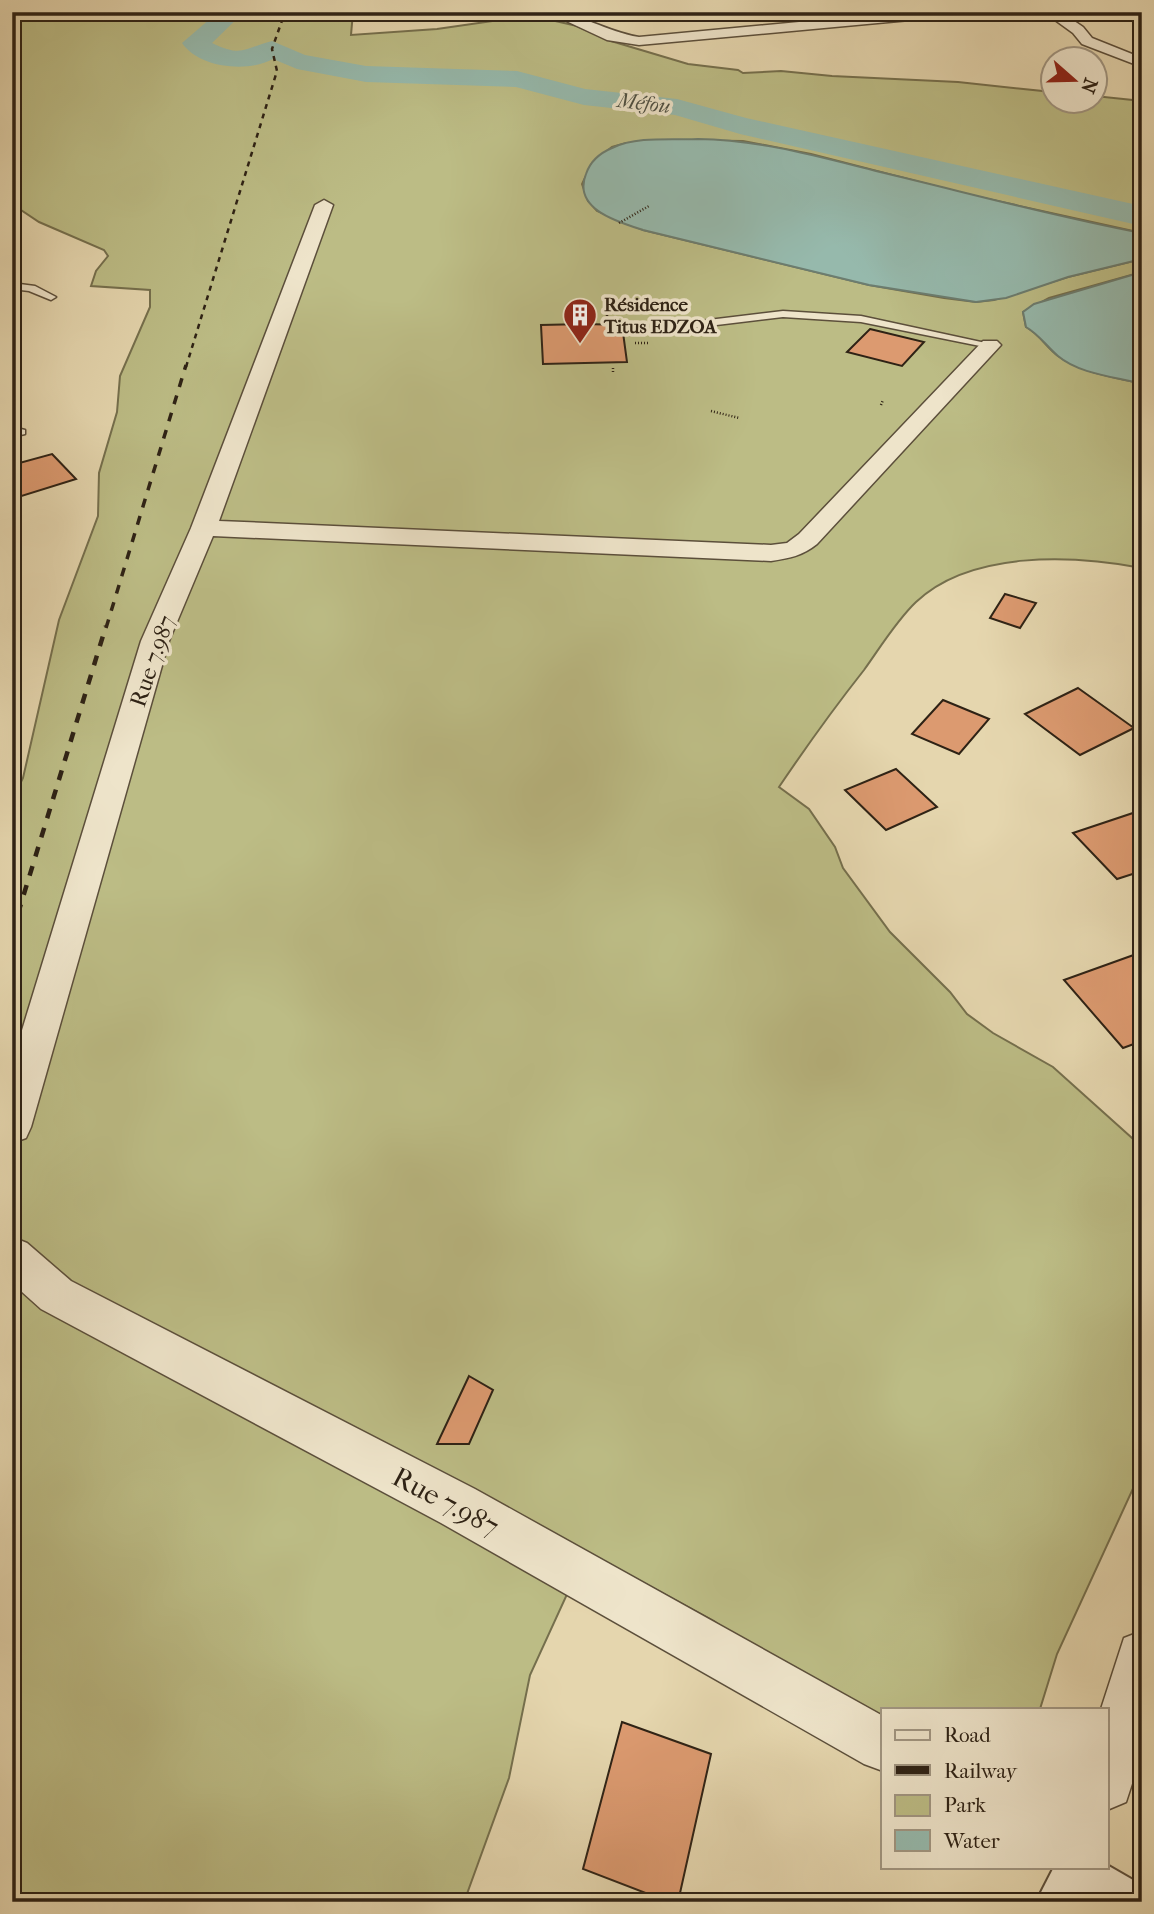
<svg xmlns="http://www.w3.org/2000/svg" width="1154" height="1914" viewBox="0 0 1154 1914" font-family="'IM FELL French Canon',serif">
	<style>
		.green { fill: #bcbc85; stroke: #756f4d; stroke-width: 2 }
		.water { fill: #96b9ac; stroke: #6c7d70; stroke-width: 2 }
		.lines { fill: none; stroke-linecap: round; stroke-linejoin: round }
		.river { fill: #96b9ac; fill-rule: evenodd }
		.building { fill: #dc9a70; stroke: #2e2215; stroke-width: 2 }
		.service-casing { stroke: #5c4f3b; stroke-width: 3 }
		.minor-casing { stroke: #5c4f3b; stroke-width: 3 }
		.tertiary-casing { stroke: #5c4f3b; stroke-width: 4 }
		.path { stroke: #2e2215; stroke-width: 2.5; stroke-dasharray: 1 2; stroke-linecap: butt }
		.service { fill: #eee4ca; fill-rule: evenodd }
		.minor { fill: #eee4ca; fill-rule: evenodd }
		.tertiary { fill: #eee4ca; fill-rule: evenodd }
		.rail-far2 { stroke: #2e2215; stroke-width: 2.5; stroke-dasharray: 5 5; stroke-linecap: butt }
		.rail-far1 { stroke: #2e2215; stroke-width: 3.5; stroke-dasharray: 9 9; stroke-linecap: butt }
		.rail { stroke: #2e2215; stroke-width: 4.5; stroke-dasharray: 10 10; stroke-linecap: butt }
		.labels { text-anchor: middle; stroke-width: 7; stroke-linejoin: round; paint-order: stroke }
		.far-poi-label { font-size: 19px; font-weight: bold; fill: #2e2215; stroke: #eee4ca; text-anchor: start }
		.far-water-label { font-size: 21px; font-style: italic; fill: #4d4f42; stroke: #eee4ca }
		.street-label { font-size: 23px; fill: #2e2215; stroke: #eee4ca }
		.near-street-label { font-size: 28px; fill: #2e2215; stroke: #eee4ca }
	</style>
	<rect width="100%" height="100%" fill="#e5d6ae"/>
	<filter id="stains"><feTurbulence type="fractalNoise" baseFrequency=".00286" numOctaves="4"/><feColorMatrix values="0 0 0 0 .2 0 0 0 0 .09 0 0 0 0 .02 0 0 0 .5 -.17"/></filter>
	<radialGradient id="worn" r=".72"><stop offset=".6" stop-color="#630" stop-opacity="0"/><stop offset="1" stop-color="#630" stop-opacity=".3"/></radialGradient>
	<path class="green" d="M12,12H353L351,35L437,29L514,18L538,17L577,26L611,41L688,64L738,70L743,73L781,71L832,76L958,82L1052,92V102H1094L1095,96L1142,101V233L970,195L811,154L743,141L666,140L626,143L612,147L592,163L582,184L588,201L597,211L643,230L869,285L944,298L976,302L994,300L1068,277L1142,259V272L1049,298L1023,312L1026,327C1040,335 1046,347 1058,356C1081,373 1115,377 1142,384V568C1073,555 971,550 916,602C896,621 880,648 864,670C834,708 806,747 779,787L809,809L835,847L843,868L890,932L950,992L967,1014L993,1033L1053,1067L1142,1147V1469L1057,1654L1040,1709H883V1723L753,1651L714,1621L598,1558L568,1592L530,1675L509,1778L464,1902H12V800L23,778L59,620L98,516L99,473L117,412L120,376L150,307V290L91,286L96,271L108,256L104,250L39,222L12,204Z"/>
	<g class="water">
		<path d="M698,139C760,140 816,156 876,171C965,192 1052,216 1142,233V259L1068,277L1006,298L976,302L869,285L643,230C618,222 572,209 586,174C590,162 600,153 612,148C637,136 671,140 698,139Z"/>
		<path d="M1142,272V384C1116,377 1079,374 1058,356C1046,346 1040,335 1026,327L1023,312L1034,304Z"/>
	</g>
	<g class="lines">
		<path class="river" d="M218,12H244L212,43C243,58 244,48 272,41L305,55L366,66L517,71L585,89L677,99L746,118L1142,206V226L740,134L675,115L584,105L516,87L366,82L297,69L273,59C248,73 199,68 182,43Z"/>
	</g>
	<g class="building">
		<path d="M585,324L622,325L627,362L543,364L541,325Z"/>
		<path d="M870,329L924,342L902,366L847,352Z"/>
		<path d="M52,454L76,479L12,499V465Z"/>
		<path d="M1005,594L1036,603L1020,628L990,618Z"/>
		<path d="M1078,688L1134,728L1080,755L1025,714Z"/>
		<path d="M943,700L989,719L959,754L912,734Z"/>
		<path d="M896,769L937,807L886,830L845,790Z"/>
		<path d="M1142,810V871L1117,879L1073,833Z"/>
		<path d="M1142,952V1041L1123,1048L1064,980Z"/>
		<path d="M469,1376L493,1390L469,1444H437Z"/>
		<path d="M622,1722L711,1754L678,1902H669L583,1869Z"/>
	</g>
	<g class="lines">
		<g class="service-casing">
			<g id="service">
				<path d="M12,283L35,286L56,297L51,300L29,291L12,289Z"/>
				<path d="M783,311L861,316L995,345L990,348L861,322L783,317L667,331L662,328L667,325Z"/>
				<path d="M21,429L25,430V434L12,437V430Z"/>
			</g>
		</g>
		<g class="minor-casing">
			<g id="minor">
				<path d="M547,12C580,12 606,32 639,37L905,12H960L953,16L639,45L607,40Z"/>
				<path d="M1044,12H1061L1083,27L1092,38L1142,58V67L1082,44L1073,33Z"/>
				<path d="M324,200L333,205L219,521L771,545L787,543L799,534L983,341H997L1001,345L817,544C802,556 790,558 771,561L213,536L169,641L31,1127L26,1138L12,1143V1063L141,641L191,528L315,205Z"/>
				<path d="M12,1237L27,1243L71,1281L475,1489L883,1716V1771L864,1764L441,1523L41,1309L12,1283Z"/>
				<path d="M1142,1631V1753L1126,1802L1107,1810V1709H1101L1124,1638Z"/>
			</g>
		</g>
		<g class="tertiary-casing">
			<path id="tertiary" d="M1107,1865L1133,1880L1142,1902H1036L1054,1867Z"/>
		</g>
		<g class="path">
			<path d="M619,223L649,206"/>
			<path d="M607,312V316"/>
			<path d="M635,343H650"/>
			<path d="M613,368V373"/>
			<path d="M881,405L883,400"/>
			<path d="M711,411L739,418"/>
		</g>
		<use href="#service" class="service"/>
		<use href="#minor" class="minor"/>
		<use href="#tertiary" class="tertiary"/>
		<path class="rail-far2" d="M186,367L277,71L272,49L285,12"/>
		<path class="rail-far1" d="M106,628L186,365"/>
		<path class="rail" d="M12,933L106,626"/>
	</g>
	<defs>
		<g id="building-pin" transform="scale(1.75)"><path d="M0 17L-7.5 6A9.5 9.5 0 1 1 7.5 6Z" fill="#8f2418" stroke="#eee4ca"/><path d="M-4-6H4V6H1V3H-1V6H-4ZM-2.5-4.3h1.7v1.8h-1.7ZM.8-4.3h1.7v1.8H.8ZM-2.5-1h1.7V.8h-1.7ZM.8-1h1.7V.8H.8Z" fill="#fff"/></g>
	</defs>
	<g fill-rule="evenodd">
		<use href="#building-pin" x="580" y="315"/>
	</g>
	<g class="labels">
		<g class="far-poi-label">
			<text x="604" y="311">Résidence<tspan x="604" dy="22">Titus EDZOA</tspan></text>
		</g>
		<g class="far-water-label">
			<text transform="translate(644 103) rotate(7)" y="7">Méfou</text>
		</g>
		<g class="street-label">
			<text transform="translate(152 661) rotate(-71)" y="8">Rue 7.987</text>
		</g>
		<g class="near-street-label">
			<text transform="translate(446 1501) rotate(28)" y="10">Rue 7.987</text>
		</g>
	</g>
	<rect width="1154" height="1914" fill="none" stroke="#e5d6ae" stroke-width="42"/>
	<rect x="14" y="14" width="1126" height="1886" fill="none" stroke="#2e2215" stroke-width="3.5"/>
	<rect x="21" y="21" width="1112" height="1872" fill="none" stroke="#2e2215" stroke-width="2"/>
	<rect x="881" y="1708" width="228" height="161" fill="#eee4ca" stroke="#a19682" stroke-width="2"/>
	<rect x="895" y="1730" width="35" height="10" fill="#eee4ca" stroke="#a19682" stroke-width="2"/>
	<text x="944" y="1742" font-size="21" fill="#2e2215">Road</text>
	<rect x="895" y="1765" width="35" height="10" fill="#2e2215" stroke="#a19682" stroke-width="2"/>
	<text x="944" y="1778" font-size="21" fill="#2e2215">Railway</text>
	<rect x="895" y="1795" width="35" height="21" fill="#bcbc85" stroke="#a19682" stroke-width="2"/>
	<text x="944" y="1812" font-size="21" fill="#2e2215">Park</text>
	<rect x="895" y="1830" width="35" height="21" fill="#96b9ac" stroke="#a19682" stroke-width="2"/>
	<text x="944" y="1848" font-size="21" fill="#2e2215">Water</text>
	<g transform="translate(1074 80) rotate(110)"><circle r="33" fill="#eee4ca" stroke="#a19682" stroke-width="2"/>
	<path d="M0-5L12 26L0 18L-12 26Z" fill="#8f2418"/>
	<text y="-10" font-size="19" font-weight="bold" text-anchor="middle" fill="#2e2215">N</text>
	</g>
	<rect width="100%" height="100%" filter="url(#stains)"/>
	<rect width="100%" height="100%" fill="url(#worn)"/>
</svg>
